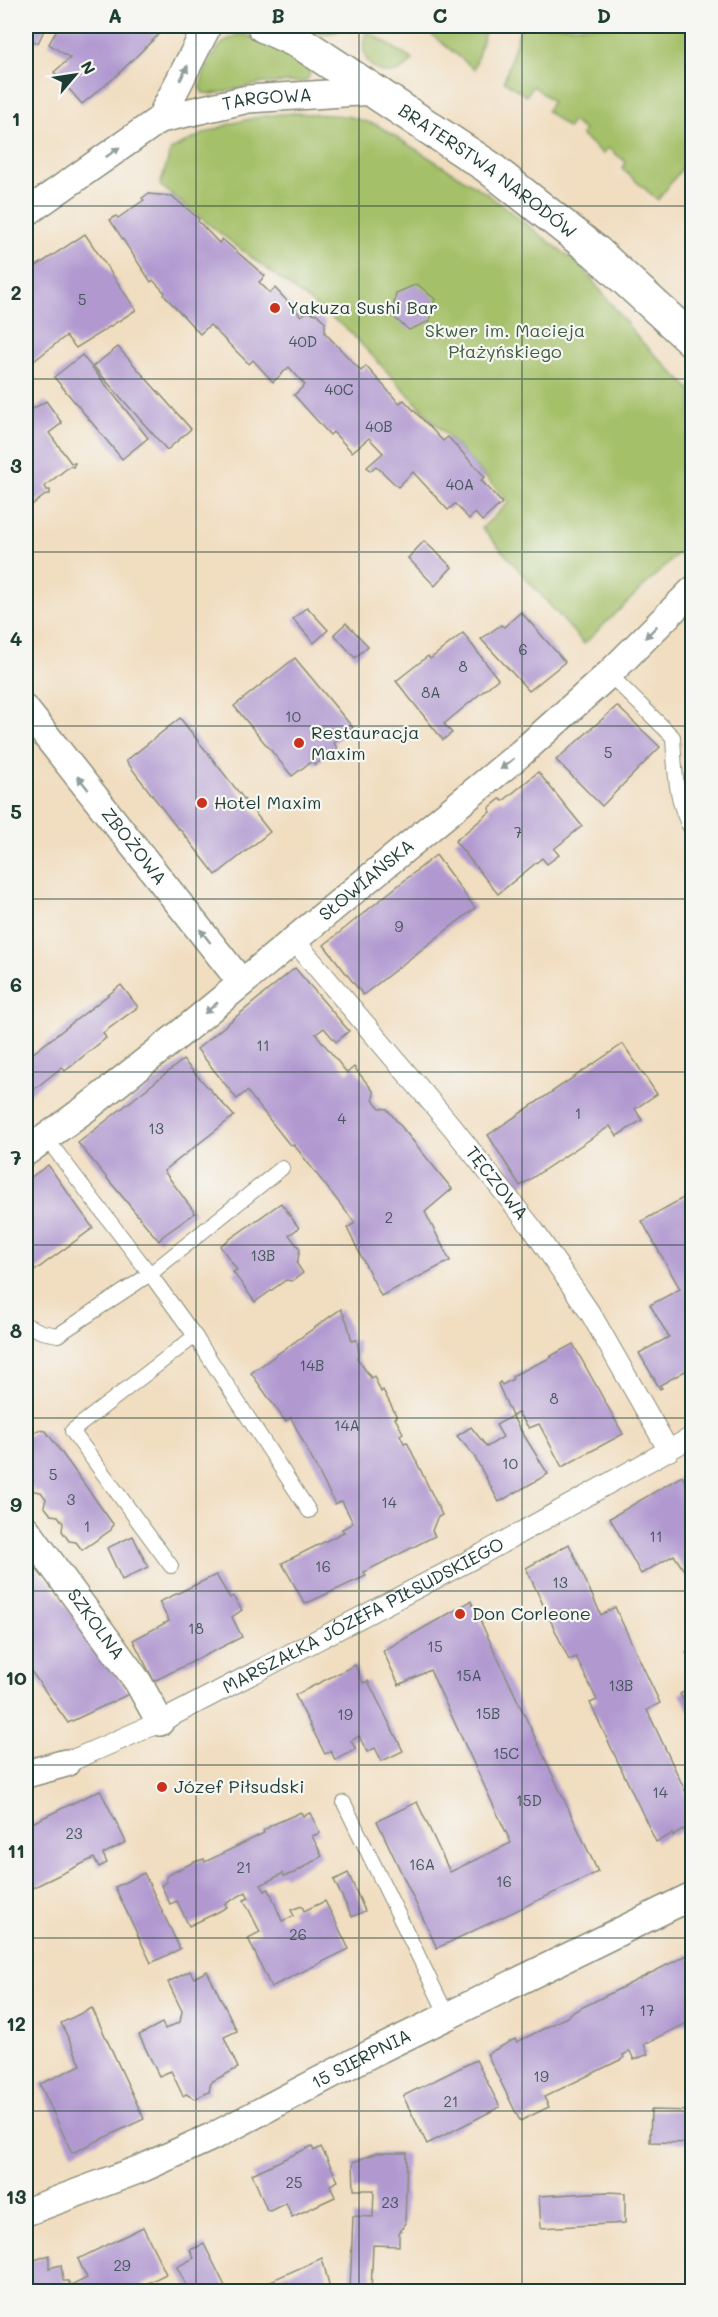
<svg xmlns="http://www.w3.org/2000/svg" width="718" height="2317" viewBox="0 0 718 2317" font-family="Mali,sans-serif">
	<style>
		.green { fill: #a4c067; stroke: #627e4e; stroke-width: 1.5 }
		.building { fill: #b199d0 }
		.lines { fill: none; stroke-linecap: round; stroke-linejoin: round }
		.service-casing { stroke: #888d7a; stroke-width: 16 }
		.pedestrian-casing { stroke: #888d7a; stroke-width: 22 }
		.minor-casing { stroke: #888d7a; stroke-width: 30 }
		.tertiary-casing { stroke: #888d7a; stroke-width: 36 }
		.service { stroke: #fff; stroke-width: 14 }
		.pedestrian { stroke: #fff; stroke-width: 20 }
		.minor { stroke: #fff; stroke-width: 27 }
		.tertiary { stroke: #fff; stroke-width: 33 }
		.oneway { fill: #8f9e9a }
		.grid { fill: none; stroke: #1f3d34; stroke-width: 1.5; stroke-opacity: 0.55 }
		.poi-dot { fill: #c8321e; stroke: #f6f6f2; stroke-width: 2 }
		.labels { text-anchor: middle; stroke-width: 4.5; stroke-linejoin: round; paint-order: stroke }
		.number-label { font-size: 15px; fill: #44545b }
		.street-label { font-size: 18px; fill: #1f3d34; stroke: #f6f6f2 }
		.poi-label { font-size: 18px; fill: #1f3d34; stroke: #f6f6f2; text-anchor: start }
		.park-label { font-size: 18px; fill: #405e41; stroke: #f6f6f2 }
		.neatline { fill: none; stroke: #1f3d34; stroke-width: 2 }
		.grid-label { font-size: 20px; text-anchor: middle; font-weight: bold; fill: #1f3d34 }
	</style>
	<rect width="100%" height="100%" fill="#f6f6f2"/>
	<filter id="ink" filterUnits="userSpaceOnUse"><feTurbulence type="fractalNoise" baseFrequency=".0167" numOctaves="2"/><feDisplacementMap in="SourceGraphic" scale="12" xChannelSelector="R" yChannelSelector="G"/><feConvolveMatrix kernelMatrix="1 2 1 2 8 2 1 2 1" color-interpolation-filters="sRGB"/></filter>
	<filter id="wash" filterUnits="userSpaceOnUse"><feTurbulence type="fractalNoise" baseFrequency=".008" numOctaves="4" result="noise"/><feDisplacementMap in="SourceGraphic" scale="24" xChannelSelector="R" yChannelSelector="G"/><feGaussianBlur stdDeviation="1.35" result="paint"/><feColorMatrix in="noise" values="0 0 0 0 0 0 0 0 0 0 0 0 0 0 0 0 0 1.4 0 .05"/><feComposite in="paint" operator="in"/></filter>
	<g filter="url(#wash)">
		<rect width="100%" height="100%" fill="#f1ddbf"/>
		<g class="green">
			<path d="M301,26H348C331,37 318,34 301,26Z"/>
			<path d="M421,26H487L474,69Z"/>
			<path d="M521,26H692V155L658,200L622,169L626,162L608,148L603,154L581,135L584,130L572,121L568,128L547,111L552,101L533,86L526,96L504,81Z"/>
			<path d="M367,31L413,60C388,90 352,63 367,31Z"/>
			<path d="M237,35H245L300,55C308,61 313,69 308,79L303,82L264,83L213,94L203,93L200,88C204,68 216,42 237,35Z"/>
			<path d="M294,113L347,116L377,125L486,193L582,267L639,339L692,391V540L584,644L482,528L509,502L349,331L226,238L160,185L171,150C213,127 246,116 294,113Z"/>
		</g>
		<g id="blocks">
			<g class="building">
				<path d="M26,26H46L38,43L26,38Z"/>
				<path d="M59,26H156L158,35L114,78L82,104L54,72L70,58L49,44Z"/>
				<path d="M148,194L172,196L199,219L198,221L219,243L222,239L265,276L259,282L270,293L275,288L301,316L307,312L317,314L325,322V333L361,371L366,366L399,403L404,400L443,441L448,437L485,477L481,480L502,503L482,521L475,513L469,519L455,504L448,510L413,472L398,487L376,466L370,471L367,467L383,453L369,438L352,452L333,432L330,435L294,395L305,385L289,367L273,382L253,360L249,364L210,325L200,334L164,295L165,293L153,280L151,282L110,220L116,216L118,218L144,200L142,198Z"/>
				<path d="M85,234L136,310L76,348L66,336L26,367V273Z"/>
				<path d="M417,284L435,299L430,321L409,330L392,316L396,293Z"/>
				<path d="M118,347L191,429L167,450L93,366Z"/>
				<path d="M82,355L148,438L122,459L54,377Z"/>
				<path d="M46,401L62,423L49,433L71,463H75L73,467L70,466L45,486L47,490H50V494H47L26,509V418L31,414V410Z"/>
				<path d="M424,541L452,567L435,586L408,558Z"/>
				<path d="M307,607L328,630L314,643L293,619Z"/>
				<path d="M521,612L565,662L529,691L481,639L501,625L504,627Z"/>
				<path d="M346,623L368,646L355,658L334,634Z"/>
				<path d="M463,633L498,679L444,724L452,733L443,740L396,681L428,656L430,659Z"/>
				<path d="M295,658L353,728L334,743L337,748L315,765L312,761L292,776L234,706Z"/>
				<path d="M617,706L660,747L602,806L556,760Z"/>
				<path d="M180,718L270,832L216,875L179,828L178,829L126,761Z"/>
				<path d="M538,772L582,826L554,849L559,855L547,864L542,858L498,894L455,841L490,812L489,808L500,799L503,801Z"/>
				<path d="M436,855L475,908L363,995L324,945Z"/>
				<path d="M295,968L349,1031L336,1042L324,1028L316,1034L347,1073L354,1067L374,1092L373,1100L380,1108L387,1109L452,1189L425,1212L450,1261L381,1296L347,1228L355,1223L294,1145L289,1144L247,1091L237,1099L197,1049Z"/>
				<path d="M121,985L138,1007L103,1033L106,1038L65,1071L62,1067L26,1096L29,1099L26,1101V1051L28,1049L32,1054Z"/>
				<path d="M623,1044L657,1094L635,1109L642,1120L617,1136L610,1126L520,1186L488,1135Z"/>
				<path d="M183,1060L234,1116L164,1171L195,1213L163,1236L159,1241L78,1143Z"/>
				<path d="M48,1165L93,1228L26,1277V1181Z"/>
				<path d="M692,1193V1379L687,1370L660,1385L662,1388L660,1389L639,1353L669,1337L650,1305L680,1289L642,1221Z"/>
				<path d="M281,1203L299,1228L289,1235L300,1249L297,1264L303,1273L292,1281L286,1280L255,1302L233,1272L237,1270L220,1246Z"/>
				<path d="M341,1309L347,1322L352,1341L357,1340L359,1353L357,1358L371,1378L374,1376L381,1392L383,1390L397,1417L395,1418L403,1433L400,1435L404,1443L407,1442L442,1515L437,1518L432,1531L435,1536L364,1572L366,1576L305,1604L282,1563L344,1532L342,1529L353,1523L342,1501L335,1504L291,1418L285,1421L251,1373Z"/>
				<path d="M573,1344L623,1434L562,1467L539,1424L529,1428L518,1413L512,1416L498,1384L500,1382L502,1385L513,1379L512,1376L552,1357L551,1356Z"/>
				<path d="M512,1416L548,1474L499,1502L473,1454L457,1436L471,1427L487,1447L503,1437L496,1425Z"/>
				<path d="M38,1430L46,1431L113,1524L111,1530L82,1550L76,1542L69,1541L62,1531L63,1523L58,1516L51,1515L44,1506L46,1499L41,1492L34,1491L27,1481L28,1474L26,1470V1438Z"/>
				<path d="M682,1476L692,1495V1572L691,1569L685,1572L674,1555L641,1574L610,1518Z"/>
				<path d="M133,1536L148,1567L122,1580L107,1548Z"/>
				<path d="M569,1544L601,1615L615,1607L634,1648L660,1703L647,1710L692,1805V1824L673,1836L672,1834L656,1842L590,1703L597,1700L576,1657L569,1660L526,1568Z"/>
				<path d="M26,1550L38,1571L43,1577L45,1576L129,1694L68,1723L26,1664Z"/>
				<path d="M216,1575L230,1598L233,1596L242,1610L232,1617L242,1637L154,1681L133,1640L169,1621L159,1602Z"/>
				<path d="M471,1601L598,1872L437,1948L377,1821L417,1802L450,1872L511,1843L430,1670L399,1685L383,1651Z"/>
				<path d="M692,1649V1666L686,1652Z"/>
				<path d="M355,1665L363,1683L368,1681L403,1751L382,1761L375,1748L367,1752L359,1736L351,1741L356,1749L335,1760L331,1751L325,1754L295,1695Z"/>
				<path d="M692,1687V1709L689,1711L680,1694Z"/>
				<path d="M100,1790L126,1842L103,1854L107,1863L99,1867L94,1858L26,1891V1826Z"/>
				<path d="M301,1812L303,1816L310,1813L320,1833L312,1836L322,1856L294,1873L284,1876L283,1873L261,1885L265,1891L269,1889L282,1921L294,1916L291,1910L302,1906L304,1911L325,1901L349,1949L271,1987L248,1938L260,1932L244,1900L249,1898L246,1892L225,1904L227,1907L218,1912L189,1926L177,1901L170,1904L161,1885L167,1882L166,1877L174,1872L194,1862L204,1859L205,1862L264,1833L263,1831L272,1825Z"/>
				<path d="M144,1873L180,1949L151,1963L115,1887Z"/>
				<path d="M348,1873L365,1911L352,1917L334,1880Z"/>
				<path d="M689,1954L692,1962V2035L687,2023L644,2044L648,2054L634,2060L630,2051L623,2055L624,2058L544,2097L549,2107L520,2121L487,2054L515,2039L517,2042L569,2016V2014Z"/>
				<path d="M190,1971L194,1978L207,1971L237,2031L224,2037L238,2068L211,2082L209,2092L195,2099L186,2094L183,2096L171,2071L159,2076L139,2035L162,2023L165,2029L180,2022L182,2011L168,1982Z"/>
				<path d="M92,2008L144,2119L72,2153L40,2084L81,2065L61,2023Z"/>
				<path d="M476,2060L500,2107L427,2144L403,2096Z"/>
				<path d="M651,2110L692,2111V2143L650,2142Z"/>
				<path d="M312,2146L314,2151L321,2147L338,2181L330,2185L335,2197L292,2217L286,2203L270,2211L267,2210L252,2174Z"/>
				<path d="M376,2153H407L405,2224L399,2233V2246L373,2245L371,2292H350L353,2216L373,2217L374,2190H354L353,2162Z"/>
				<path d="M607,2192L625,2193V2223L541,2228L539,2196Z"/>
				<path d="M143,2227L166,2274L130,2292H26V2263L49,2255V2268L61,2265L63,2281H68L71,2286L87,2278L78,2259Z"/>
				<path d="M204,2244L228,2292H190L177,2267L194,2258L190,2250Z"/>
				<path d="M322,2258L331,2292H246Z"/>
			</g>
		</g>
	</g>
	<g filter="url(#ink)">
		<use href="#blocks" fill-opacity="0" stroke="#888d7a" stroke-width="1.5"/>
		<g class="lines">
			<g class="service-casing">
				<g id="service">
					<path d="M609,674L673,737C675,769 675,803 692,831"/>
					<path d="M46,1138L150,1274L282,1168"/>
					<path d="M26,1325L42,1332L58,1335L150,1274L195,1336L309,1511"/>
					<path d="M171,1566L72,1431L195,1336"/>
					<path d="M344,1803L448,2017"/>
				</g>
			</g>
			<g class="pedestrian-casing">
				<g id="pedestrian">
					<path id="s1" d="M293,939L453,1128L533,1229L592,1316L669,1451"/>
					<path id="s2" d="M66,1763L160,1722L482,1554L692,1437"/>
				</g>
			</g>
			<g class="minor-casing">
				<g id="minor">
					<path d="M160,119L205,31L206,26"/>
					<path id="s3" d="M26,213L160,119L248,99L375,91"/>
					<path id="s4" d="M26,710L241,982"/>
					<path id="s5" d="M26,1152L88,1107L181,1033L521,753L609,674L692,591"/>
					<path id="s6" d="M26,1529L138,1682L160,1722"/>
					<path d="M26,1774L66,1763"/>
					<path id="s7" d="M26,2212L143,2168L218,2134L372,2053L692,1896"/>
				</g>
			</g>
			<g class="tertiary-casing">
				<g id="tertiary">
					<path id="s8" d="M264,26L301,43L487,166L596,252L692,340"/>
				</g>
			</g>
			<use href="#service" class="service"/>
			<use href="#pedestrian" class="pedestrian"/>
			<use href="#minor" class="minor"/>
			<use href="#tertiary" class="tertiary"/>
		</g>
		<defs><path id="oneway-solid" d="M-6-.8H1V-3.2L6.5 0L1 3.2V.8H-6Z" transform="scale(1.5)"/></defs>
		<g class="oneway">
			<use href="#oneway-solid" transform="translate(184 73) rotate(-63)"/>
			<use href="#oneway-solid" transform="translate(113 152) rotate(-35)"/>
			<use href="#oneway-solid" transform="translate(651 632) rotate(135)"/>
			<use href="#oneway-solid" transform="translate(507 764) rotate(141)"/>
			<use href="#oneway-solid" transform="translate(83 783) rotate(-128)"/>
			<use href="#oneway-solid" transform="translate(205 936) rotate(-128)"/>
			<use href="#oneway-solid" transform="translate(211 1008) rotate(140)"/>
		</g>
	</g>
	<path class="grid" d="M196,26V2292M359,26V2292M522,26V2292M26,206H692M26,379H692M26,552H692M26,726H692M26,899H692M26,1072H692M26,1245H692M26,1418H692M26,1591H692M26,1765H692M26,1938H692M26,2111H692"/>
	<g class="poi-dot">
		<circle cx="275" cy="308" r="6"/>
		<circle cx="299" cy="743" r="6"/>
		<circle cx="202" cy="803" r="6"/>
		<circle cx="460" cy="1614" r="6"/>
		<circle cx="162" cy="1787" r="6"/>
	</g>
	<g class="labels">
		<g class="number-label">
			<text x="82" y="305">5</text>
			<text x="303" y="347">40D</text>
			<text x="339" y="395">40C</text>
			<text x="379" y="432">40B</text>
			<text x="460" y="490">40A</text>
			<text x="523" y="655">6</text>
			<text x="463" y="672">8</text>
			<text x="431" y="698">8A</text>
			<text x="293" y="722">10</text>
			<text x="608" y="758">5</text>
			<text x="518" y="838">7</text>
			<text x="399" y="932">9</text>
			<text x="263" y="1051">11</text>
			<text x="578" y="1119">1</text>
			<text x="342" y="1124">4</text>
			<text x="156" y="1134">13</text>
			<text x="389" y="1223">2</text>
			<text x="263" y="1261">13B</text>
			<text x="312" y="1371">14B</text>
			<text x="554" y="1404">8</text>
			<text x="347" y="1431">14A</text>
			<text x="510" y="1469">10</text>
			<text x="53" y="1480">5</text>
			<text x="71" y="1505">3</text>
			<text x="389" y="1508">14</text>
			<text x="87" y="1532">1</text>
			<text x="656" y="1542">11</text>
			<text x="323" y="1572">16</text>
			<text x="560" y="1588">13</text>
			<text x="196" y="1634">18</text>
			<text x="435" y="1652">15</text>
			<text x="469" y="1681">15A</text>
			<text x="621" y="1691">13B</text>
			<text x="488" y="1719">15B</text>
			<text x="345" y="1720">19</text>
			<text x="506" y="1759">15C</text>
			<text x="660" y="1798">14</text>
			<text x="529" y="1806">15D</text>
			<text x="74" y="1839">23</text>
			<text x="422" y="1870">16A</text>
			<text x="244" y="1873">21</text>
			<text x="504" y="1887">16</text>
			<text x="298" y="1940">26</text>
			<text x="647" y="2016">17</text>
			<text x="541" y="2082">19</text>
			<text x="451" y="2107">21</text>
			<text x="294" y="2188">25</text>
			<text x="390" y="2208">23</text>
			<text x="122" y="2271">29</text>
		</g>
		<g class="street-label">
			<text dy="6" stroke="none"><textPath href="#s3" startOffset="273">TARGOWA</textPath></text>
			<text dy="6" stroke="none"><textPath href="#s8" startOffset="267">BRATERSTWA NARODÓW</textPath></text>
			<text dy="6" stroke="none"><textPath href="#s4" startOffset="174">ZBOŻOWA</textPath></text>
			<text dy="6" stroke="none"><textPath href="#s5" startOffset="436">SŁOWIAŃSKA</textPath></text>
			<text dy="6" stroke="none"><textPath href="#s1" startOffset="318">TĘCZOWA</textPath></text>
			<text dy="6" stroke="none"><textPath href="#s2" startOffset="332">MARSZAŁKA JÓZEFA PIŁSUDSKIEGO</textPath></text>
			<text dy="6" stroke="none"><textPath href="#s6" startOffset="118">SZKOLNA</textPath></text>
			<text dy="6" stroke="none"><textPath href="#s7" startOffset="369">15 SIERPNIA</textPath></text>
		</g>
		<g class="poi-label">
			<text x="287" y="314">Yakuza Sushi Bar</text>
			<text x="311" y="739">Restauracja<tspan x="311" dy="21">Maxim</tspan></text>
			<text x="214" y="809">Hotel Maxim</text>
			<text x="472" y="1620">Don Corleone</text>
			<text x="174" y="1793">Józef Piłsudski</text>
		</g>
		<g class="park-label">
			<text x="505" y="337">Skwer im. Macieja<tspan x="505" dy="21">Płażyńskiego</tspan></text>
		</g>
	</g>
	<rect width="718" height="2317" fill="none" stroke="#f6f6f2" stroke-width="66"/>
	<g transform="translate(75 75) rotate(61)" stroke="#f6f6f2" stroke-width="4.5" paint-order="stroke">
	<path d="M0-4.5L10 22L0 15L-10 22Z" fill="#1f3d34"/>
	<text y="-9" font-size="16" font-weight="bold" text-anchor="middle" fill="#1f3d34">N</text>
	</g>
	<rect x="33" y="33" width="652" height="2251" class="neatline"/>
	<g class="grid-label">
		<text x="115" y="23">A</text>
		<text x="278" y="23">B</text>
		<text x="440" y="23">C</text>
		<text x="604" y="23">D</text>
		<text x="16" y="126">1</text>
		<text x="16" y="300">2</text>
		<text x="16" y="473">3</text>
		<text x="16" y="646">4</text>
		<text x="16" y="819">5</text>
		<text x="16" y="992">6</text>
		<text x="16" y="1165">7</text>
		<text x="16" y="1338">8</text>
		<text x="16" y="1512">9</text>
		<text x="16" y="1685">10</text>
		<text x="16" y="1858">11</text>
		<text x="16" y="2031">12</text>
		<text x="16" y="2204">13</text>
	</g>
</svg>
